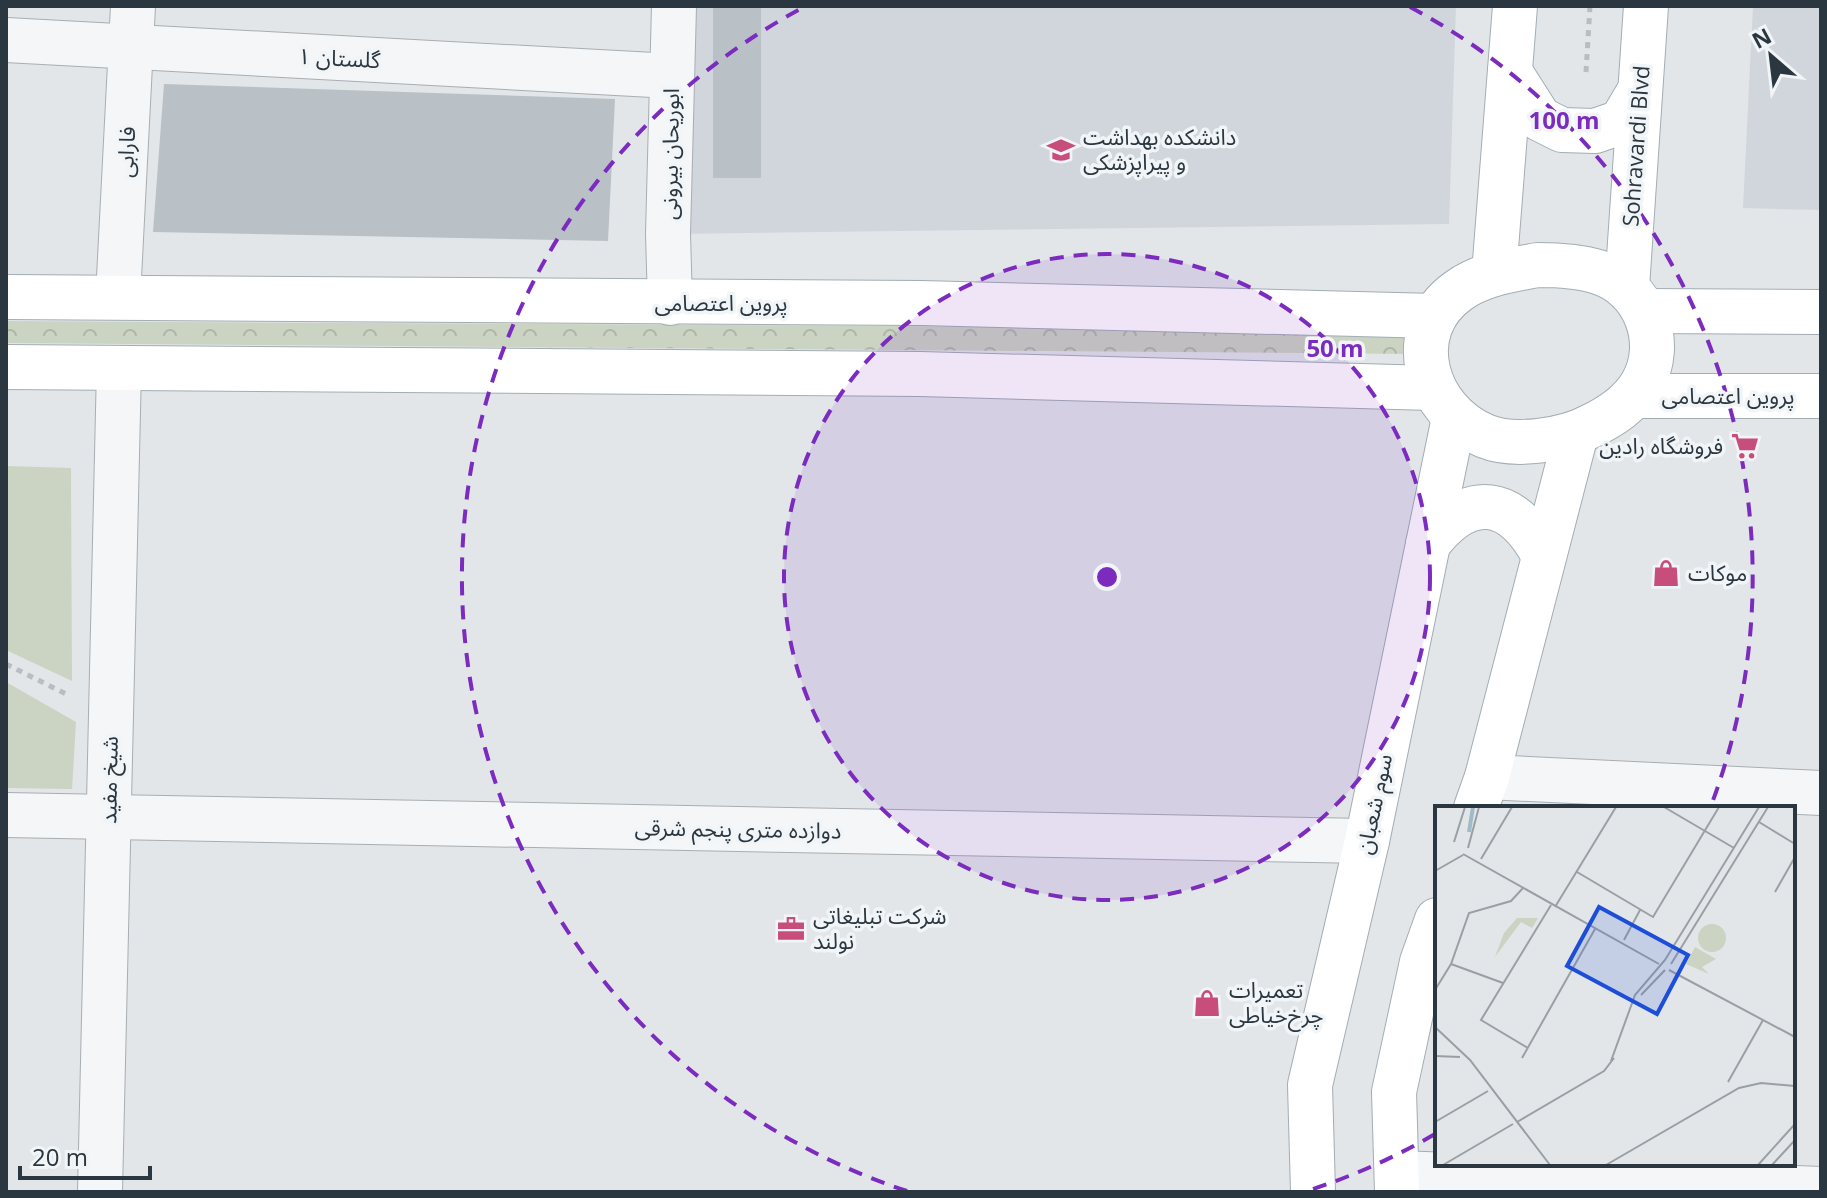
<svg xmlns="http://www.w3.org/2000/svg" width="1827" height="1198" viewBox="0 0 1827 1198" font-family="'Open Sans','Noto Sans Arabic',sans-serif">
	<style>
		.built { fill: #d0d6db }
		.green { fill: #cbd3c3 }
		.forest { fill: url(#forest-crowns) }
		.building { fill: #b9c1c6 }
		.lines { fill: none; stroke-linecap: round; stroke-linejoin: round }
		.minor-casing { stroke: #a7aeb3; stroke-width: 46 }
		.major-casing { stroke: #a2adb4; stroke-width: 46 }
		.path { stroke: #b8bdc1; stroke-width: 5; stroke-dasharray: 6 6; stroke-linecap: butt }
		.minor { stroke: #f4f6f8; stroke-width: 44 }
		.major { stroke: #fff; stroke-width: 44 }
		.ring { fill: none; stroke: #7b2cbf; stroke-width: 4; stroke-dasharray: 14 10 }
		.labels { text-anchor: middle; stroke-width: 7; stroke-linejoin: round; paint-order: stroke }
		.street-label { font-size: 22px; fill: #2b3740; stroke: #f1f5f7 }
		.poi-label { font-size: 22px; fill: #2b3740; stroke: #f1f5f7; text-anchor: start }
		.inset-river { fill: none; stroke: #9fbbc7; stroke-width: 4 }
		.inset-road { fill: none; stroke: #99a0a5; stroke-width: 2 }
		.view { fill: #1d4ed8; fill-opacity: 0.15; stroke: #1d4ed8; stroke-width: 4 }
		.inset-edge { fill: none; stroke: #2b3740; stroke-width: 4 }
		.centre { fill: #7b2cbf; stroke: #f1f5f7; stroke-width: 4 }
		.ring-label { font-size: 24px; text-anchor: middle; font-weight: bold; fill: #7b2cbf; stroke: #f1f5f7; stroke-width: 7; stroke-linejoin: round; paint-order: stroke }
	</style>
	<defs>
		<pattern id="forest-crowns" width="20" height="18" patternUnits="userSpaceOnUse" patternTransform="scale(2)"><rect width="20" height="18" fill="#cbd3c3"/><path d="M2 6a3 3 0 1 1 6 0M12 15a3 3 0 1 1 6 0" fill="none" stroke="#aeb6a9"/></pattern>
	</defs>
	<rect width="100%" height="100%" fill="#e2e6e9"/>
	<g class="built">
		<path d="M674,6H1456L1449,224L668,234Z"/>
		<path d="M1753,6H1821V210L1743,208Z"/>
	</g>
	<g class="green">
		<path d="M6,466L71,468L72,681L6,650Z"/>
		<path d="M6,682L76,722L72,789L6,788Z"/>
	</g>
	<path class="forest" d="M6,321L1423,329L1418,354L6,343Z"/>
	<g class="building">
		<rect x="713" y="6" width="48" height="172"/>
		<path d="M164,84L615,99L608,241L153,232Z"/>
	</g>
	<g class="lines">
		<g class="minor-casing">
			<g id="minor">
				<path d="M6,40L672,76"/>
				<path d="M118,297L133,6"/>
				<path d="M670,303L668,234L674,6"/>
				<path d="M1487,777L1821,793"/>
				<path d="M6,815L1367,841"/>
				<path d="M1397,1173L1821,1189"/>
				<path d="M100,1192L119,368"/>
			</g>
		</g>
		<g class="major-casing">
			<g id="major">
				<path d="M1510,72L1540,119L1562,130L1595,131L1621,122L1640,90"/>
				<path d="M1538,265C1558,265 1579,266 1598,272C1645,286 1666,343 1642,384C1630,404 1612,416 1591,426C1565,440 1514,448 1485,436C1426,412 1401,332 1458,291C1481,274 1511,270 1538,265Z"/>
				<path d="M1494,274L1515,6"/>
				<path d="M1627,287L1646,6"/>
				<path d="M6,297L921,303L1435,316"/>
				<path d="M1645,311L1821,312"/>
				<path d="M6,367L920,374L1432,388"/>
				<path d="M1634,396H1821"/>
				<path d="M1428,544C1470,489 1513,497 1544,556"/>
				<path d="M1476,808L1487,777L1576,434"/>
				<path d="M1313,1192L1310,1085L1367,841L1454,418"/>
				<path d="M1397,1192L1394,1092L1422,962L1437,920"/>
			</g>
		</g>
		<g class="path">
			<path d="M1586,72L1590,6"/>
			<path d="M6,664L70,696"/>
		</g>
		<use href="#minor" class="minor"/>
		<use href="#major" class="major"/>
	</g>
	<circle cx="1107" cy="577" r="323" fill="#7b2cbf" fill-opacity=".12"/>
	<g class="ring">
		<circle cx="1107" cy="577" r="323"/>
		<path d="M1435 1134A646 646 0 0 1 1307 1191M907 1191A646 646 0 0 1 804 7M1410 7A646 646 0 0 1 1712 803"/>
	</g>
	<defs>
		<g id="university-bare" transform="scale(2.16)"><path d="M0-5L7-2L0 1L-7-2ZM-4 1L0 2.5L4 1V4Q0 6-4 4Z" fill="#c74e7b" stroke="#f1f5f7" stroke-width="2.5" paint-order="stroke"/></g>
		<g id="supermarket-bare" transform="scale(2.16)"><path d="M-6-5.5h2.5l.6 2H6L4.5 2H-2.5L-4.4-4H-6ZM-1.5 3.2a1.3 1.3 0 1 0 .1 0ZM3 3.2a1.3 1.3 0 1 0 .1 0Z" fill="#c74e7b" stroke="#f1f5f7" stroke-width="2.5" paint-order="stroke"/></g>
		<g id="shop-bare" transform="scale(2.16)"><path d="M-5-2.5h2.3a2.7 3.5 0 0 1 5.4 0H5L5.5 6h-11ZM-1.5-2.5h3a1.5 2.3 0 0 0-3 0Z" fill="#c74e7b" stroke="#f1f5f7" stroke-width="2.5" paint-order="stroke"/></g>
		<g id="office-bare" transform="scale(2.16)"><path d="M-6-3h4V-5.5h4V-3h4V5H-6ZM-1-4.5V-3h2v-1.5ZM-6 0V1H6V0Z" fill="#c74e7b" stroke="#f1f5f7" stroke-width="2.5" paint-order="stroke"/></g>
	</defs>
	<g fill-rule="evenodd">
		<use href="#university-bare" x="1061" y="150"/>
		<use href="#supermarket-bare" x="1745" y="446"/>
		<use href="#shop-bare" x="1666" y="573"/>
		<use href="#office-bare" x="791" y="929"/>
		<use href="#shop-bare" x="1207" y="1003"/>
	</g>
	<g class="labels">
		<g class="street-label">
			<text transform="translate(339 58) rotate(3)" y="8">گلستان ۱</text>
			<text transform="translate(1636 146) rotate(-86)" y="8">Sohravardi Blvd</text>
			<text transform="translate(126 152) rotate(-87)" y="8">فارابی</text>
			<text transform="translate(670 154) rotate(-89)" y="8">ابوریحان بیرونی</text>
			<text x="721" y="311">پروین اعتصامی</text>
			<text x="1728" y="404">پروین اعتصامی</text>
			<text transform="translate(109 780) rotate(-89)" y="8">شیخ مفید</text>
			<text transform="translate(1374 804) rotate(-78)" y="8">سوم شعبان</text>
			<text transform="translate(738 829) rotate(1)" y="8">دوازده متری پنجم شرقی</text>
		</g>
		<g class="poi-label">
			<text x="1083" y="145">دانشکده بهداشت<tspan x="1083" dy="25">و پیراپزشکی</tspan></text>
			<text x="1723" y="454" text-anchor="end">فروشگاه رادین</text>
			<text x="1688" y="581">موکات</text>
			<text x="813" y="924">شرکت تبلیغاتی<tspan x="813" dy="25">نولند</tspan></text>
			<text x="1229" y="998">تعمیرات<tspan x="1229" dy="25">چرخ‌خیاطی</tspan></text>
		</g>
	</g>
	<g transform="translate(1435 806)">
		<rect width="360" height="360" fill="#e2e6e9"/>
		<path d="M82,112H103L97,122L86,116L60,151L69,127ZM263 132a14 14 0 1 1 28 0a14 14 0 1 1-28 0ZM260,141L281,153L267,161L274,168L251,158Z" fill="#cbd3c3"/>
		<path class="inset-river" d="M34,26L38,1"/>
		<path class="inset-road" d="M229,1L299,42M324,16L360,38M19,36L30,1M33,42L44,1M28,48L224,158M46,53L77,1M0,65L28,49M142,66L218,111L284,1M340,86L360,51M120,101L181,1M189,134L205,104M16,158L68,177M236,158L333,1M234,164L360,231M0,184L16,158L34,107L76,95L88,82M206,189L230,164M0,221L35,254L115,359M93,242L46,214L116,99M0,250L25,251M87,252L160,123M176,255L200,189L230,154L324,1M293,276L328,214M0,316L53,285M82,316L169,265L179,252M8,359L78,318M171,359L304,282L326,277L360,280M323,359L360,318M337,359L360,334"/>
		<path class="view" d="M164,101L253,149L222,208L132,160Z"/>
		<rect width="360" height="360" class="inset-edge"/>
	</g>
	<circle cx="1107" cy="577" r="12" class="centre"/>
	<g class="ring-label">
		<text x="1564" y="129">100 m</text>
		<text x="1335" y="357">50 m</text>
	</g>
	<rect width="1827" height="1198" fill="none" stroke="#2b3740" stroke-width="16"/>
	<g transform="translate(1771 56) rotate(332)" stroke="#f1f5f7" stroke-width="6" paint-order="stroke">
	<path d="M0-6L14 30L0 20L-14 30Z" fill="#2b3740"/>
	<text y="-12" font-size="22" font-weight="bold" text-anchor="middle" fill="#2b3740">N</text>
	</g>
	<path d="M20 1166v12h130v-12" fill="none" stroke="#2b3740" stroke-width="4"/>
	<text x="32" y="1166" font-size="24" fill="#2b3740" stroke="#f1f5f7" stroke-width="6" paint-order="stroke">20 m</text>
</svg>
